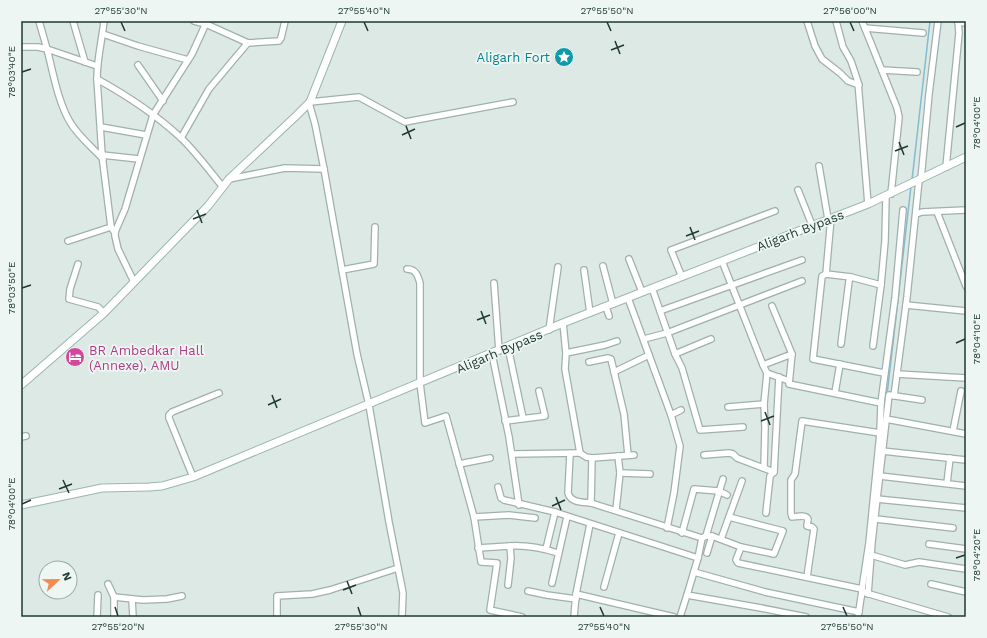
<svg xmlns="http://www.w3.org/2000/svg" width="987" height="638" viewBox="0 0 987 638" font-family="'Work Sans',sans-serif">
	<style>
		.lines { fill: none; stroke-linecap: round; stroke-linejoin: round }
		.stream { stroke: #82bcd0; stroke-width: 1.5 }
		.street-casing { stroke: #a0b0ac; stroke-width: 8 }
		.secondary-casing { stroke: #9cb5ae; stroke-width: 9 }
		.street { stroke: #fff; stroke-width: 5.5 }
		.secondary { stroke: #fff; stroke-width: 7 }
		.ticks { fill: none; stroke: #1e3834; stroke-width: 1.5 }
		.labels { text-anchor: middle; stroke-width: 3.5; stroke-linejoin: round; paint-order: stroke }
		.culture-label { font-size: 13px; fill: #0d838f; stroke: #edf6f2; text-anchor: end }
		.street-label { font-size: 13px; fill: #1e3834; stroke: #edf6f2 }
		.hotel-label { font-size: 13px; fill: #b23c85; stroke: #edf6f2; text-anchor: start }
		.neatline { fill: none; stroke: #1e3834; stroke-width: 1.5 }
		.ticks-label { font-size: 10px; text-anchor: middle; fill: #1e3834 }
	</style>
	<rect width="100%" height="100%" fill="#dde9e5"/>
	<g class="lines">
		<g class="stream">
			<path d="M912,180L930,21"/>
			<path d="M887,395L911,186"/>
		</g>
		<g class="street-casing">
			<g id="street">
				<path d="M39,21L47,49L97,66"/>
				<path d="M73,21L85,62"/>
				<path d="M104,21C102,40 97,59 97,79L102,155L111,227L115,233"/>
				<path d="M194,21L206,24L248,43"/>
				<path d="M807,21L815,46L822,59L840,73L848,81L859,85"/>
				<path d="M836,21L843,47L851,61L858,82L868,204"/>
				<path d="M862,21L897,108L899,117L891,194"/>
				<path d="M958,22L966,23"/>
				<path d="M865,28L923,33"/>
				<path d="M103,34L138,46L188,60"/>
				<path d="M21,47H38L47,49C53,72 58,102 70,122C78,136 92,147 103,159"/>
				<path d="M138,65L163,101"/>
				<path d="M882,70L917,72"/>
				<path d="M97,79C126,95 155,114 180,137C195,151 209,170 222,186"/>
				<path d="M310,102L359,97L405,122L513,102"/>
				<path d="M309,103L315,124L324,169L357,354L369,405L389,522L403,593L402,617"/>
				<path d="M101,127L146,135"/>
				<path d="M181,138L209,89L246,45L248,43L279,41L281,38L285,21"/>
				<path d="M102,155L139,159"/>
				<path d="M819,166L828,219"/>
				<path d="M946,167L959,33L958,21"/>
				<path d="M229,179L285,168L324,169"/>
				<path d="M921,179L929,94L938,21"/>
				<path d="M798,190L812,225"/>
				<path d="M937,212L966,286"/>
				<path d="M916,214L922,212L966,210"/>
				<path d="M831,218L826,274L822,276L813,359L884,373"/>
				<path d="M68,241L111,227"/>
				<path d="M629,259L642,292"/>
				<path d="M722,261L763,365L792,354L789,384L881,403"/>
				<path d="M78,264L70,289L69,299L98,307L104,313"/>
				<path d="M603,266L613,304"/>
				<path d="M407,269C416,269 418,276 420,283V383L425,423L446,416L474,517L481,562L497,563L490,610L522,617"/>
				<path d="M342,270L374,264L375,227"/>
				<path d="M584,270L590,313"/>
				<path d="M826,274L851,277"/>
				<path d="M682,277L671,250L775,211"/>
				<path d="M134,282L118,249L115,236V232L125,209L153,115L192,54L207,21"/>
				<path d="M494,283L499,351"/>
				<path d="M652,288L675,354L682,368L700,430L743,427"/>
				<path d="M628,298L671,415"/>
				<path d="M906,305L966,311"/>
				<path d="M772,306L792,354"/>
				<path d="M606,307L609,316"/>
				<path d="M660,311L802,260"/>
				<path d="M563,323L566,353L565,369L580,453L586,457L592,458L634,455"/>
				<path d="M549,330L558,267"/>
				<path d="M644,339L667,333L802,281"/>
				<path d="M841,344L849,281L851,277L881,285L885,241L886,196"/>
				<path d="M873,346L881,285"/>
				<path d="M508,347L523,418"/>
				<path d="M566,353L605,345L617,341"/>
				<path d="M492,354L509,437L519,505"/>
				<path d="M675,354L711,339"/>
				<path d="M589,362L608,358L611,359L624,414L628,455"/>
				<path d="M763,365L767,373L764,404L765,428L764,468"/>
				<path d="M614,372L649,355"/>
				<path d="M767,373L789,381"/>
				<path d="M897,374L966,378"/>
				<path d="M835,393L840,364"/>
				<path d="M894,396L907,297L919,180"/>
				<path d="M728,407L764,404"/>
				<path d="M886,419L966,434"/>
				<path d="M505,421L545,416L539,391"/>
				<path d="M953,431L961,391"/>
				<path d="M21,437L26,436"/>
				<path d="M882,451L966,460"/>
				<path d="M512,454L580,453"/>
				<path d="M570,454L568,493C571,503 582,502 591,503L702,538L706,536H712L741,547L774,554L783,531L729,517"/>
				<path d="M704,455L729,453L733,454L737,458L774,472"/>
				<path d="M459,464L490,458"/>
				<path d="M620,473L650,474"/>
				<path d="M880,476L966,486"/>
				<path d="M193,477L169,418V415L172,412L219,393"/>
				<path d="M947,483L950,458"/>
				<path d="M498,487L501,498L504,500L555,512L698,558L702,538"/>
				<path d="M877,499L966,508"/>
				<path d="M591,503L592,458"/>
				<path d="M616,510L620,473L618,456"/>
				<path d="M766,513L770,476L774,472L779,377"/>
				<path d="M474,517L509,515L535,518"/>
				<path d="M876,519L953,528"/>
				<path d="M667,528L674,493L680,446L671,415L681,410"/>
				<path d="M682,533L694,489L719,491L727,495"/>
				<path d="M706,536L723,479"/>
				<path d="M721,539L742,481"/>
				<path d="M929,544L966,549"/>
				<path d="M510,546C527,545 542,548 558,553"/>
				<path d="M741,547L736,560L738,563L862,589V591L866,593L948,617"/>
				<path d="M478,548L510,546L511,558L508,585"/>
				<path d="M546,549L555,512"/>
				<path d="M707,553L712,536"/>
				<path d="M871,555L905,565L919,562L966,569"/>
				<path d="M698,558L687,595L761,608L806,617"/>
				<path d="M694,572L765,592L859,612"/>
				<path d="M807,577L814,529L812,527L807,526C807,524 808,521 808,519C806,514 796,517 792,517L791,513V480L795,474L802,421L880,433"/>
				<path d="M552,583L567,517"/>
				<path d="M108,584L114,597V617"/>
				<path d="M931,584L966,592"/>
				<path d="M604,587L619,533"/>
				<path d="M862,589L869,543L880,433L881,403L895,298L903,210"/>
				<path d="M528,591L547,595L576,599"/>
				<path d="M576,594L674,617"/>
				<path d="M868,594L872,542L889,395L922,400"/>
				<path d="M114,597L143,600L167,599L182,596"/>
				<path d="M132,599L133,617"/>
				<path d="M97,617L98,595"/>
				<path d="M277,617V596L312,594L330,590L398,568"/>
				<path d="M574,617L576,594L590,524"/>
				<path d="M680,617L687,595"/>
				<path d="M858,617L862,591"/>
			</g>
		</g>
		<g class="secondary-casing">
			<g id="secondary">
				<path d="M21,385L104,313L208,206L229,179L297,115L310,102L342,21"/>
				<path d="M21,505L102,488L149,487L162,486L193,477L563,323L868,204L966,157"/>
			</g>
		</g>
		<use href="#street" class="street"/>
		<use href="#secondary" class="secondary"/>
	</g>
	<path class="ticks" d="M121,22L125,31M364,22L368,31M607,22L611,31M850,22L854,31M615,41L620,54M611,50L624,45M22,72L31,69M406,126L411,139M956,127L965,123M402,135L415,129M899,142L904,155M895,151L908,146M197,210L202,223M193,219L206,214M690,227L695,240M686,236L699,231M22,288L31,285M481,311L486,324M477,320L490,315M956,343L965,339M272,395L277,408M268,405L281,399M765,412L770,425M761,421L774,416M63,480L69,493M59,489L72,484M556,497L561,510M22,504L31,500M552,506L565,500M956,558L965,555M347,581L352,594M343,590L356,585M115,607L118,616M358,607L361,616M600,607L604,616M843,607L847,616"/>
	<defs>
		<g id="sight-disc" transform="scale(1)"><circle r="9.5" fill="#0f9aa8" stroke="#edf6f2"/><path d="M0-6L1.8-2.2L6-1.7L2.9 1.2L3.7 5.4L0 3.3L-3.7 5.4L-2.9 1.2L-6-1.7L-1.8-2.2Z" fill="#fff"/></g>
		<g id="hotel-disc" transform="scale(1)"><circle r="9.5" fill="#d1479c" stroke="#edf6f2"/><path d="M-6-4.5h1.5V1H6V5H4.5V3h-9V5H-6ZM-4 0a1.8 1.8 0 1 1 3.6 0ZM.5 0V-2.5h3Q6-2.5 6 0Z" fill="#fff"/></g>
	</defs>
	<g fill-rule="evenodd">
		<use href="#sight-disc" x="564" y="57"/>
		<use href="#hotel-disc" x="75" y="357"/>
	</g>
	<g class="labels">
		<g class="culture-label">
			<text x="550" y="62">Aligarh Fort</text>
		</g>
		<g class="street-label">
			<text transform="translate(800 230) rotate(-21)" y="5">Aligarh Bypass</text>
			<text transform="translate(499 351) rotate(-23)" y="5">Aligarh Bypass</text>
		</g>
		<g class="hotel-label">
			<text x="89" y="355">BR Ambedkar Hall<tspan x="89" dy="15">(Annexe), AMU</tspan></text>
		</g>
	</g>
	<rect width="987" height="638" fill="none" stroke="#edf6f2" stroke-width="44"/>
	<g transform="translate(58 580) rotate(68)"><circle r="19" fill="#edf6f2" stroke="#9aaaa6"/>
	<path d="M0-3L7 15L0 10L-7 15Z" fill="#f48a4f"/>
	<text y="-6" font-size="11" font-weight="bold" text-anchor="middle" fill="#1e3834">N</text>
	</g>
	<rect x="22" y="22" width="943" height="594" class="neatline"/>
	<g class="ticks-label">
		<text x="121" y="14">27°55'30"N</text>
		<text x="364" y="14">27°55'40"N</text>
		<text x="607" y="14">27°55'50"N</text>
		<text x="850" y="14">27°56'00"N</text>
		<text transform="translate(11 72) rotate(-90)" y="4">78°03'40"E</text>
		<text transform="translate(976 123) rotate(-90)" y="4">78°04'00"E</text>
		<text transform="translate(11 288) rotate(-90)" y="4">78°03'50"E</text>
		<text transform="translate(976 339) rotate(-90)" y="4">78°04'10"E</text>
		<text transform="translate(11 504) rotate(-90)" y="4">78°04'00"E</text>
		<text transform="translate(976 555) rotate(-90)" y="4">78°04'20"E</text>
		<text x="118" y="630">27°55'20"N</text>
		<text x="361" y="630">27°55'30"N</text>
		<text x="604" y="630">27°55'40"N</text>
		<text x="847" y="630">27°55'50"N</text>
	</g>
</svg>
